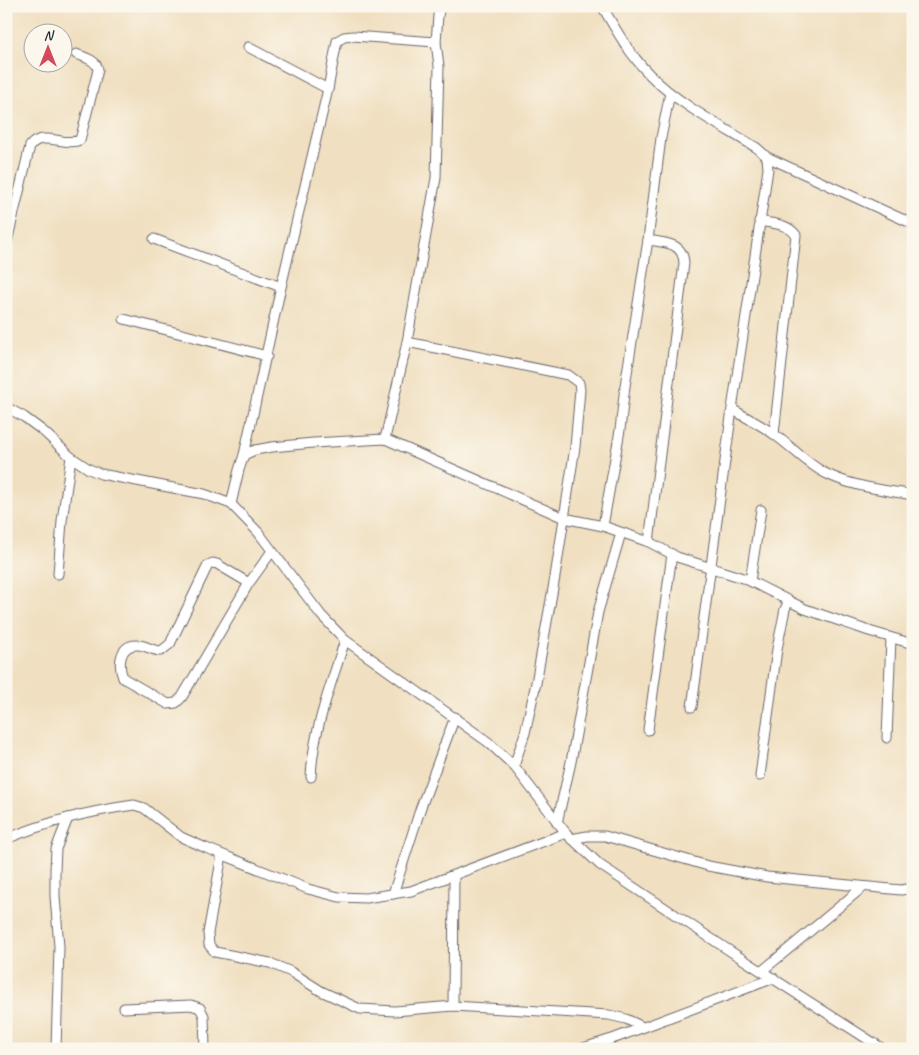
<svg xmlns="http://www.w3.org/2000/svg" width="919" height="1055" viewBox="0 0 919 1055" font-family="Caveat,sans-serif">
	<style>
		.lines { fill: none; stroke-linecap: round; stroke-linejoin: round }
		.minor-casing { stroke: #6a646a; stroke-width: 11 }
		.minor { stroke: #fff; stroke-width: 9 }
	</style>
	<rect width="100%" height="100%" fill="#fbf7ec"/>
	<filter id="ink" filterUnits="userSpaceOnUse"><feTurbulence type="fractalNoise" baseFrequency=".02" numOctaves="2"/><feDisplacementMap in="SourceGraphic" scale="10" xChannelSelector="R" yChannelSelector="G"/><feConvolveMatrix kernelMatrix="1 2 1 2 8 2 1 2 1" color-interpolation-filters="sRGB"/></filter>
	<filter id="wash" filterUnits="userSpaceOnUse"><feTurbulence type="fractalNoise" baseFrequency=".0096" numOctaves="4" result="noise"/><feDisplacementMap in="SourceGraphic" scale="20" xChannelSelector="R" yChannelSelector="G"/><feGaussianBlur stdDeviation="1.12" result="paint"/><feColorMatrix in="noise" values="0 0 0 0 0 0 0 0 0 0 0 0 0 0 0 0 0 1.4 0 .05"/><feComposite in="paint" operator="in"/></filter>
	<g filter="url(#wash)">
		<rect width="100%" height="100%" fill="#f0dfc0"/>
	</g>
	<g filter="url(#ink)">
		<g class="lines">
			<g class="minor-casing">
				<g id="minor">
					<path d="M602,6C616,30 630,55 650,75C678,104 723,127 757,148L767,157L768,169L732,409L692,707"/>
					<path d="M248,47L328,89"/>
					<path d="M767,157L913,224"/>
					<path d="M759,221C773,224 787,223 796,235L774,434"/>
					<path d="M154,239L281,287"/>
					<path d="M648,240C665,243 683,242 684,263L649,542"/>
					<path d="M6,246L30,146C42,130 65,147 80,140L98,70C97,60 84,57 76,54"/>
					<path d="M124,319L267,356"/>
					<path d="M407,342L568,375L579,383L580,390L575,447L555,577L536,683L525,733L514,766"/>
					<path d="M6,407L24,417L43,431L71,457L89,469L101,474L204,494L231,504L258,532L321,615L345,640L488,742L514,766L566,833L600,865L730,951L883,1049"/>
					<path d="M732,409C746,418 762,425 775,435C792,447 808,465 827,474C853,487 885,490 913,495"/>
					<path d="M385,439L407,342L436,178L439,66L436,42L438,16L440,6"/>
					<path d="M244,455L281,287L328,89L337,41L344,37L353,36L436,42"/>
					<path d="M231,504L239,470L244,455L255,450L272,447L313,443L385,439L564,518L603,526L649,542L677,557L746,579L805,609L869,631L913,644"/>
					<path d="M603,526L620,430L625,386L648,240L661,138L670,93"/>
					<path d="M58,574L62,521L71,457"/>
					<path d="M750,581L761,510"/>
					<path d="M249,583L217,564L213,563L208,565L170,644L161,651C152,651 146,645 138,645C119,644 118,665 123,678L168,704L176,703L182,697L249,583L272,551"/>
					<path d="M648,730L672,554"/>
					<path d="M887,738L891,638"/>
					<path d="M760,776L777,649L785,609L789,601"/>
					<path d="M311,777C313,730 331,685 345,640"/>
					<path d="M557,823L571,762L598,612L621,533"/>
					<path d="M6,839C47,822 90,811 134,805L144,808L181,837L206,848L308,889L339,897L366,898L411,891L566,833"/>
					<path d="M571,839L587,836H605L708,866L767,877L901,890L913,888"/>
					<path d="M222,855L208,933L209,945L215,952L270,963L291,972L321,991L360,1009L395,1011L453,1006L609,1015L626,1019L643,1027"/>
					<path d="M393,894L421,807L455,717"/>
					<path d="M762,971L863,887"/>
					<path d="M453,1006L454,875"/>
					<path d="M124,1008L191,1005L200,1008L204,1016L205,1049"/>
					<path d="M56,1049L59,947L55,896V870L56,849L68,818"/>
					<path d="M580,1049L615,1038L774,978"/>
				</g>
			</g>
			<use href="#minor" class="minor"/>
		</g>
	</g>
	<rect width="919" height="1055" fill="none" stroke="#fbf7ec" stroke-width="25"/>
	<g transform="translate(48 48)"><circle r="24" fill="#fbf7ec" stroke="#a4a2a5"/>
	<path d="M0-4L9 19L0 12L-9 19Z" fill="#d1495b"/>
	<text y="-8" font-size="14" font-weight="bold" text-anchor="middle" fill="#22223b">N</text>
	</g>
</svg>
